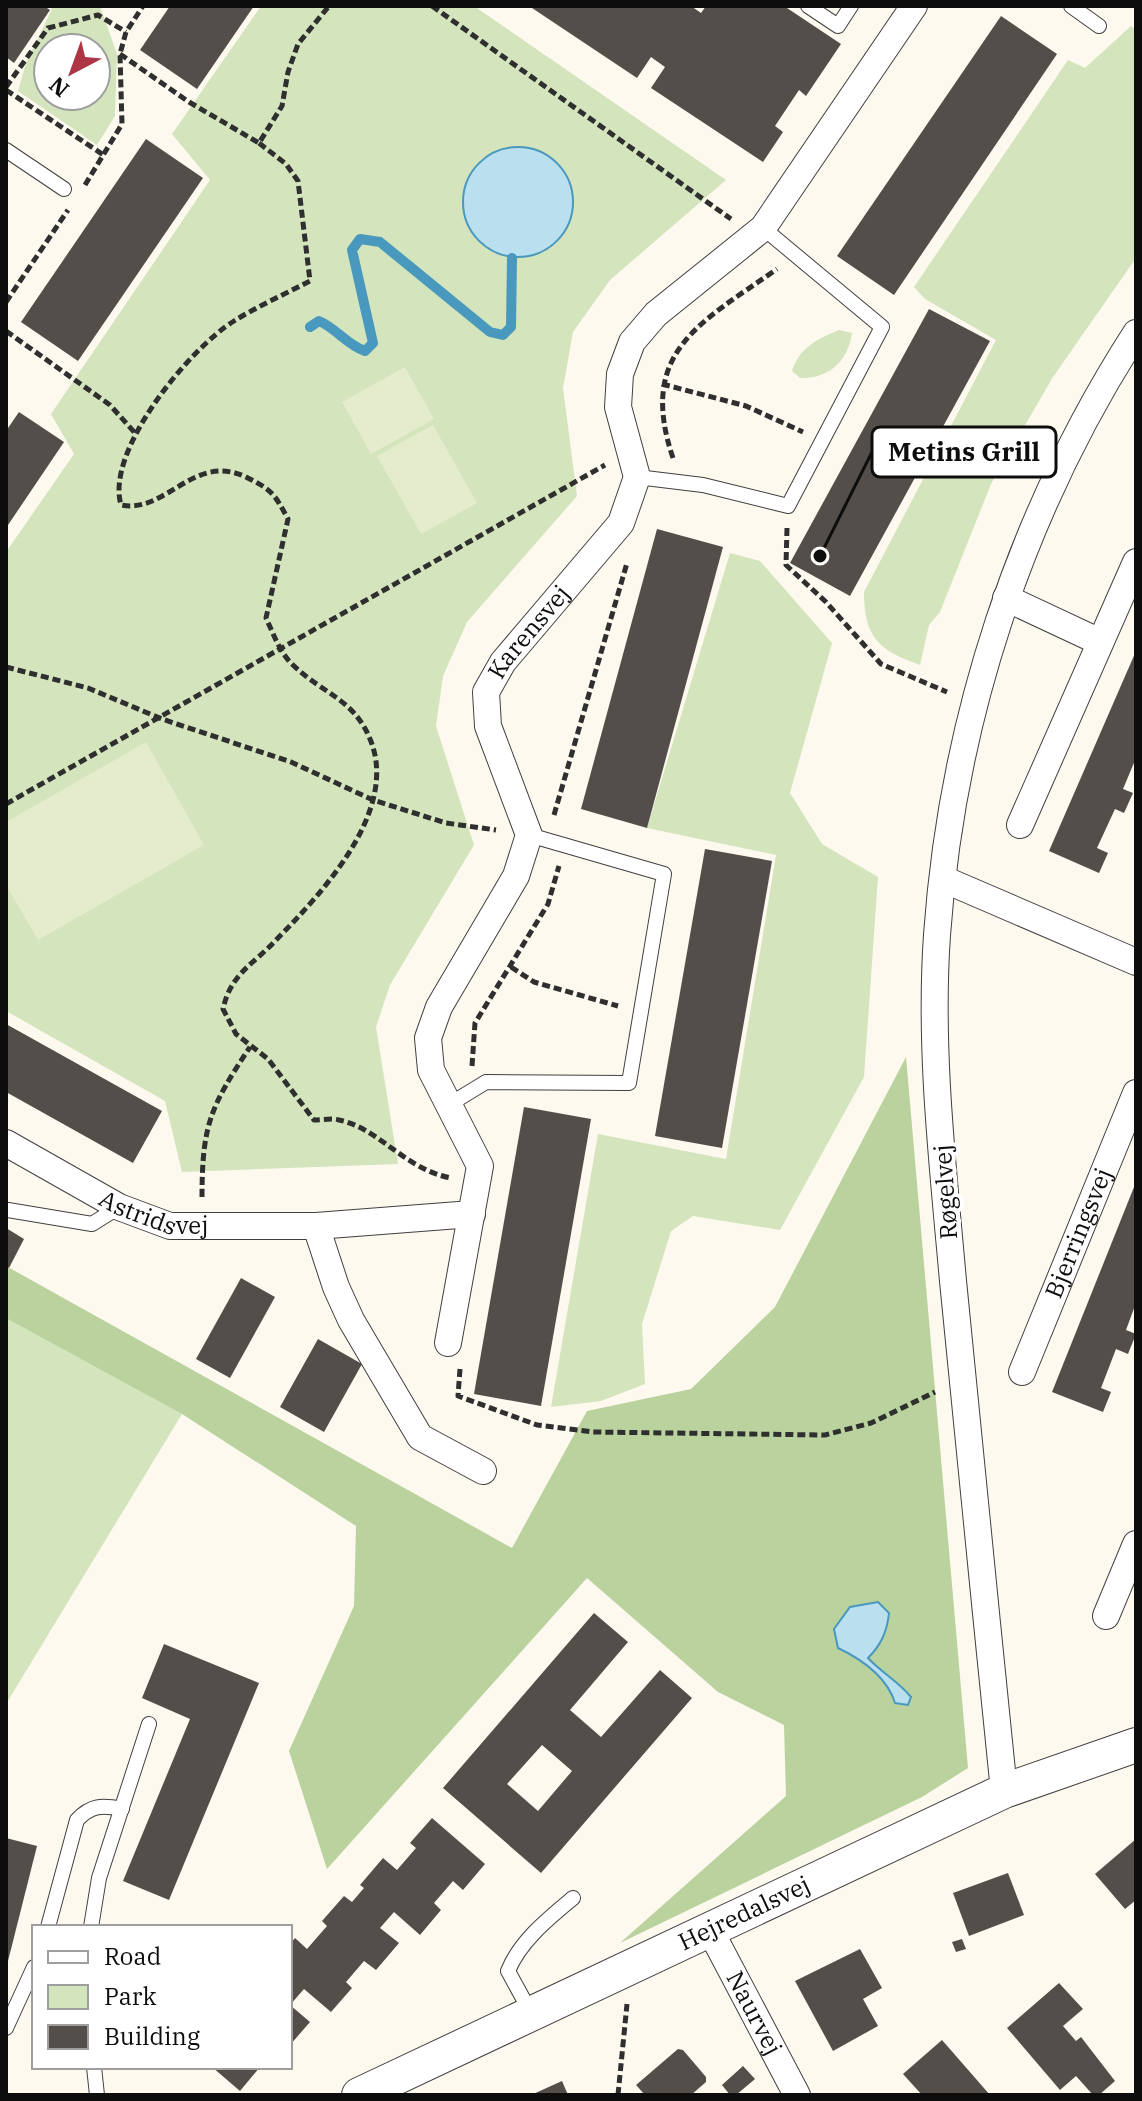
<svg xmlns="http://www.w3.org/2000/svg" width="1142" height="2101" viewBox="0 0 1142 2101" font-family="'IBM Plex Serif',serif">
	<style>
		.green { fill: #d4e4bd; fill-rule: evenodd }
		.forest { fill: #bad39e }
		.pitch { fill: #e4eccd }
		.water { fill: #badfef; stroke: #4998bd; stroke-width: 2 }
		.lines { fill: none; stroke-linecap: round; stroke-linejoin: round }
		.stream { stroke: #4998bd; stroke-width: 10 }
		.building { fill: #544e4b; fill-rule: evenodd }
		.service-casing { stroke: #404040; stroke-width: 16 }
		.minor-casing { stroke: #404040; stroke-width: 28 }
		.tertiary-casing { stroke: #404040; stroke-width: 36 }
		.path { stroke: #2f2f2f; stroke-width: 5; stroke-dasharray: 8 4; stroke-linecap: butt }
		.service { stroke: #fff; stroke-width: 14 }
		.minor { stroke: #fff; stroke-width: 26 }
		.tertiary { stroke: #fff; stroke-width: 34 }
		.labels { text-anchor: middle; stroke-width: 8; stroke-linejoin: round; paint-order: stroke }
		.street-label { font-size: 24px; fill: #0d0d0d; stroke: #fff }
		.leader { fill: none; stroke: #0d0d0d; stroke-width: 3 }
		.callout-dot { fill: #0d0d0d; stroke: #fff; stroke-width: 3 }
		.callout { fill: #fff; stroke: #0d0d0d; stroke-width: 3 }
		.callout-label { font-size: 26px; text-anchor: middle; font-weight: bold; fill: #0d0d0d }
	</style>
	<rect width="100%" height="100%" fill="#fdf9ef"/>
	<g class="green">
		<path d="M48,6H100L117,54L115,116L97,145L18,91L26,63L52,9ZM96,48V96H48V48Z"/>
		<path d="M261,6H474L726,180L610,280L573,332L563,388L577,496L467,622L443,676L436,726L474,845L390,985L376,1027L398,1164L182,1172L165,1101L6,1011V552L74,454L51,414L210,180L172,134Z"/>
		<path d="M1131,26L1136,30V258L1053,377L991,484L940,612L929,625L920,665C879,650 864,638 864,592L996,340L925,299L914,287L1068,60L1085,68Z"/>
		<path d="M839,330L852,333C848,361 829,379 800,378L792,371C799,348 817,339 839,330Z"/>
		<path d="M730,553L760,561L832,643L790,793L822,844L878,877L864,1077L780,1230L693,1216L671,1231L642,1324L645,1384L601,1401L551,1407L598,1134L726,1159L776,855L647,828Z"/>
		<path d="M6,1316L182,1414L6,1704Z"/>
	</g>
	<path class="forest" d="M906,1057L968,1768L922,1797L620,1943L786,1796L784,1725L718,1692L587,1578L327,1869L289,1751L354,1606L356,1526L182,1414L6,1318V1266L512,1548L587,1411L691,1389L775,1307Z"/>
	<g class="pitch">
		<path d="M405,367L434,419L371,454L342,402Z"/>
		<path d="M433,425L477,503L421,534L377,456Z"/>
		<path d="M146,742L204,845L38,940L6,885V822Z"/>
	</g>
	<g class="water">
		<circle cx="518" cy="202" r="55"/>
		<path d="M878,1602L889,1613C887,1632 881,1645 868,1658C882,1673 898,1681 911,1697L908,1705L895,1703C887,1677 863,1660 838,1648L834,1629L850,1607Z"/>
	</g>
	<g class="lines">
		<path class="stream" d="M310,327L319,321C336,328 347,345 365,351L373,343L352,250L360,239L380,242L490,332L503,335L511,327L512,258"/>
	</g>
	<g class="building">
		<path d="M6,6H44L50,10L14,63L6,57Z"/>
		<path d="M170,6H254L197,89L140,50Z"/>
		<path d="M529,6H691L701,13L706,6H784L841,44L806,96L799,90L775,126L783,132L763,162L651,88L665,67L651,57L637,78Z"/>
		<path d="M1001,16L1057,54L894,295L837,256Z"/>
		<path d="M146,139L203,178L78,361L21,322Z"/>
		<path d="M929,309L990,341L850,596L790,563Z"/>
		<path d="M19,412L64,442L6,528V431Z"/>
		<path d="M657,529L723,547L647,828L581,809Z"/>
		<path d="M1136,651V758L1123,789L1133,793L1124,813L1115,809L1097,848L1108,853L1099,873L1049,851Z"/>
		<path d="M705,849L772,861L722,1148L655,1136Z"/>
		<path d="M6,1024L162,1111L133,1163L6,1092Z"/>
		<path d="M524,1107L591,1119L541,1406L474,1394Z"/>
		<path d="M1136,1182V1303L1126,1330L1136,1334L1128,1354L1116,1349L1101,1388L1111,1392L1103,1412L1052,1392Z"/>
		<path d="M6,1228L24,1239L9,1268L6,1266Z"/>
		<path d="M241,1278L275,1297L230,1378L196,1359Z"/>
		<path d="M318,1339L362,1364L324,1432L280,1407Z"/>
		<path d="M594,1613L628,1642L570,1710L601,1737L660,1670L692,1698L541,1873L443,1788ZM542,1745L572,1771L538,1811L507,1784Z"/>
		<path d="M164,1644L259,1683L169,1900L123,1881L190,1719L142,1698Z"/>
		<path d="M432,1818L485,1864L463,1890L453,1881L434,1903L441,1910L420,1935L394,1912L380,1928L399,1943L376,1970L364,1961L346,1982L352,1988L331,2012L304,1989L290,2005L310,2022L290,2045V1944L295,1938L307,1949L327,1926L322,1921L344,1896L352,1902L364,1888L360,1885L383,1858L397,1870L416,1848L410,1843Z"/>
		<path d="M6,1838L37,1846L7,1965H6Z"/>
		<path d="M1136,1839V1900L1125,1909L1095,1874Z"/>
		<path d="M1008,1873L1024,1915L969,1936L953,1893Z"/>
		<path d="M962,1939L966,1949L956,1952L952,1942Z"/>
		<path d="M860,1949L882,1988L863,1999L878,2026L833,2051L795,1981Z"/>
		<path d="M1059,1983L1083,2009L1063,2026L1076,2041L1081,2037L1115,2081L1099,2095H1093L1076,2076L1060,2090L1007,2028Z"/>
		<path d="M942,2040L990,2095H922L903,2074Z"/>
		<path d="M678,2049L683,2050L706,2077V2082L691,2095H645L636,2085Z"/>
		<path d="M743,2066L755,2079L736,2095H730L722,2085Z"/>
		<path d="M212,2067H260L240,2091Z"/>
		<path d="M562,2081L568,2095H531Z"/>
	</g>
	<g class="lines">
		<g class="service-casing">
			<g id="service">
				<path d="M808,6L838,26L851,6"/>
				<path d="M1071,6L1099,26"/>
				<path d="M6,150L64,189"/>
				<path d="M637,477L703,485L788,506L882,327L763,228"/>
				<path d="M450,1104L486,1082L629,1083L664,874L529,835"/>
				<path d="M8,1210L92,1224L119,1207"/>
				<path d="M48,1927L77,1820C91,1805 102,1805 122,1809"/>
				<path d="M91,1927L99,1878L149,1724"/>
				<path d="M531,2013L508,1971C520,1941 549,1918 573,1898"/>
				<path d="M6,2028L34,1967"/>
				<path d="M94,2067L97,2095"/>
			</g>
		</g>
		<g class="minor-casing">
			<g id="minor">
				<path d="M1006,598L1100,642"/>
				<path d="M1020,825L1136,562"/>
				<path d="M943,879L1136,962"/>
				<path id="s1" d="M6,1143L119,1207L170,1226H316L472,1214"/>
				<path d="M316,1226L336,1287L351,1320L420,1437L483,1471"/>
				<path id="s2" d="M448,1343L480,1166L431,1070L428,1038L439,1007L516,876L529,835L488,726L486,692L503,662L621,523L637,477L618,407L620,374L632,342L656,314L763,228L914,6"/>
				<path id="s3" d="M1022,1372L1136,1093"/>
				<path d="M1106,1616L1136,1544"/>
				<path d="M1004,1791C987,1621 969,1451 953,1281C943,1167 929,1050 937,935C952,722 1020,513 1136,333"/>
				<path id="s4" d="M710,1930L797,2095"/>
			</g>
		</g>
		<g class="tertiary-casing">
			<g id="tertiary">
				<path id="s5" d="M359,2095L1004,1791L1136,1745"/>
			</g>
		</g>
		<g class="path">
			<path d="M432,6L731,219"/>
			<path d="M120,54L189,102L259,143L282,106L288,72L298,44L329,6"/>
			<path d="M6,87L48,28L98,15L126,32"/>
			<path d="M6,90L105,156"/>
			<path d="M259,143L286,164L298,181L310,281C285,294 258,306 234,321C189,349 105,451 121,505C167,514 193,452 246,477C272,490 274,493 288,519L266,618C274,635 280,653 293,665C323,694 354,699 370,739C400,810 322,893 277,939C253,965 231,973 223,1009L236,1034L268,1059L314,1120C322,1120 332,1118 339,1120C379,1128 404,1169 451,1178"/>
			<path d="M85,185L122,124L120,54L126,32L143,6"/>
			<path d="M6,302L68,210"/>
			<path d="M6,331L110,405L135,433"/>
			<path d="M662,384L746,406L803,432"/>
			<path d="M673,458C637,352 700,323 777,269"/>
			<path d="M787,528L786,565L826,602L881,664L947,692"/>
			<path d="M6,667L88,688L162,719L291,762L373,800L446,823L496,830"/>
			<path d="M6,804L605,465"/>
			<path d="M554,815L627,563"/>
			<path d="M511,967L534,982L618,1006"/>
			<path d="M472,1066L475,1023L548,904L559,866"/>
			<path d="M202,1197C202,1124 211,1106 250,1047"/>
			<path d="M460,1369L458,1396L537,1425L593,1432L825,1435L871,1423L935,1392"/>
			<path d="M618,2095L627,2004"/>
		</g>
		<use href="#service" class="service"/>
		<use href="#minor" class="minor"/>
		<use href="#tertiary" class="tertiary"/>
	</g>
	<g class="labels">
		<g class="street-label">
			<text dy="8" stroke="none"><textPath href="#s2" startOffset="772">Karensvej</textPath></text>
			<text transform="translate(946 1192) rotate(-94)" y="8">Røgelvej</text>
			<text dy="8" stroke="none"><textPath href="#s1" startOffset="166">Astridsvej</textPath></text>
			<text dy="8" stroke="none"><textPath href="#s3" startOffset="150">Bjerringsvej</textPath></text>
			<text dy="8" stroke="none"><textPath href="#s5" startOffset="426">Hejredalsvej</textPath></text>
			<text dy="8" stroke="none"><textPath href="#s4" startOffset="94">Naurvej</textPath></text>
		</g>
	</g>
	<path class="leader" d="M820 556L872 452"/>
	<circle class="callout-dot" cx="820" cy="556" r="8"/>
	<rect class="callout" x="872" y="427" width="184" height="50" rx="8"/>
	<g class="callout-label">
		<text x="964" y="461">Metins Grill</text>
	</g>
	<rect width="1142" height="2101" fill="none" stroke="#0d0d0d" stroke-width="16"/>
	<rect x="32" y="1925" width="260" height="144" fill="#ffffff" stroke="#9e9e9e" stroke-width="2"/>
	<rect x="48" y="1951" width="40" height="12" fill="#ffffff" stroke="#9e9e9e" stroke-width="2"/>
	<text x="104" y="1965" font-size="24" fill="#0d0d0d">Road</text>
	<rect x="48" y="1985" width="40" height="24" fill="#d4e4bd" stroke="#9e9e9e" stroke-width="2"/>
	<text x="104" y="2005" font-size="24" fill="#0d0d0d">Park</text>
	<rect x="48" y="2025" width="40" height="24" fill="#544e4b" stroke="#9e9e9e" stroke-width="2"/>
	<text x="104" y="2045" font-size="24" fill="#0d0d0d">Building</text>
	<g transform="translate(72 72) rotate(221)"><circle r="38" fill="#ffffff" stroke="#9e9e9e" stroke-width="2"/>
	<path d="M0-6L14 30L0 20L-14 30Z" fill="#ad3545"/>
	<text y="-12" font-size="22" font-weight="bold" text-anchor="middle" fill="#0d0d0d">N</text>
	</g>
</svg>
